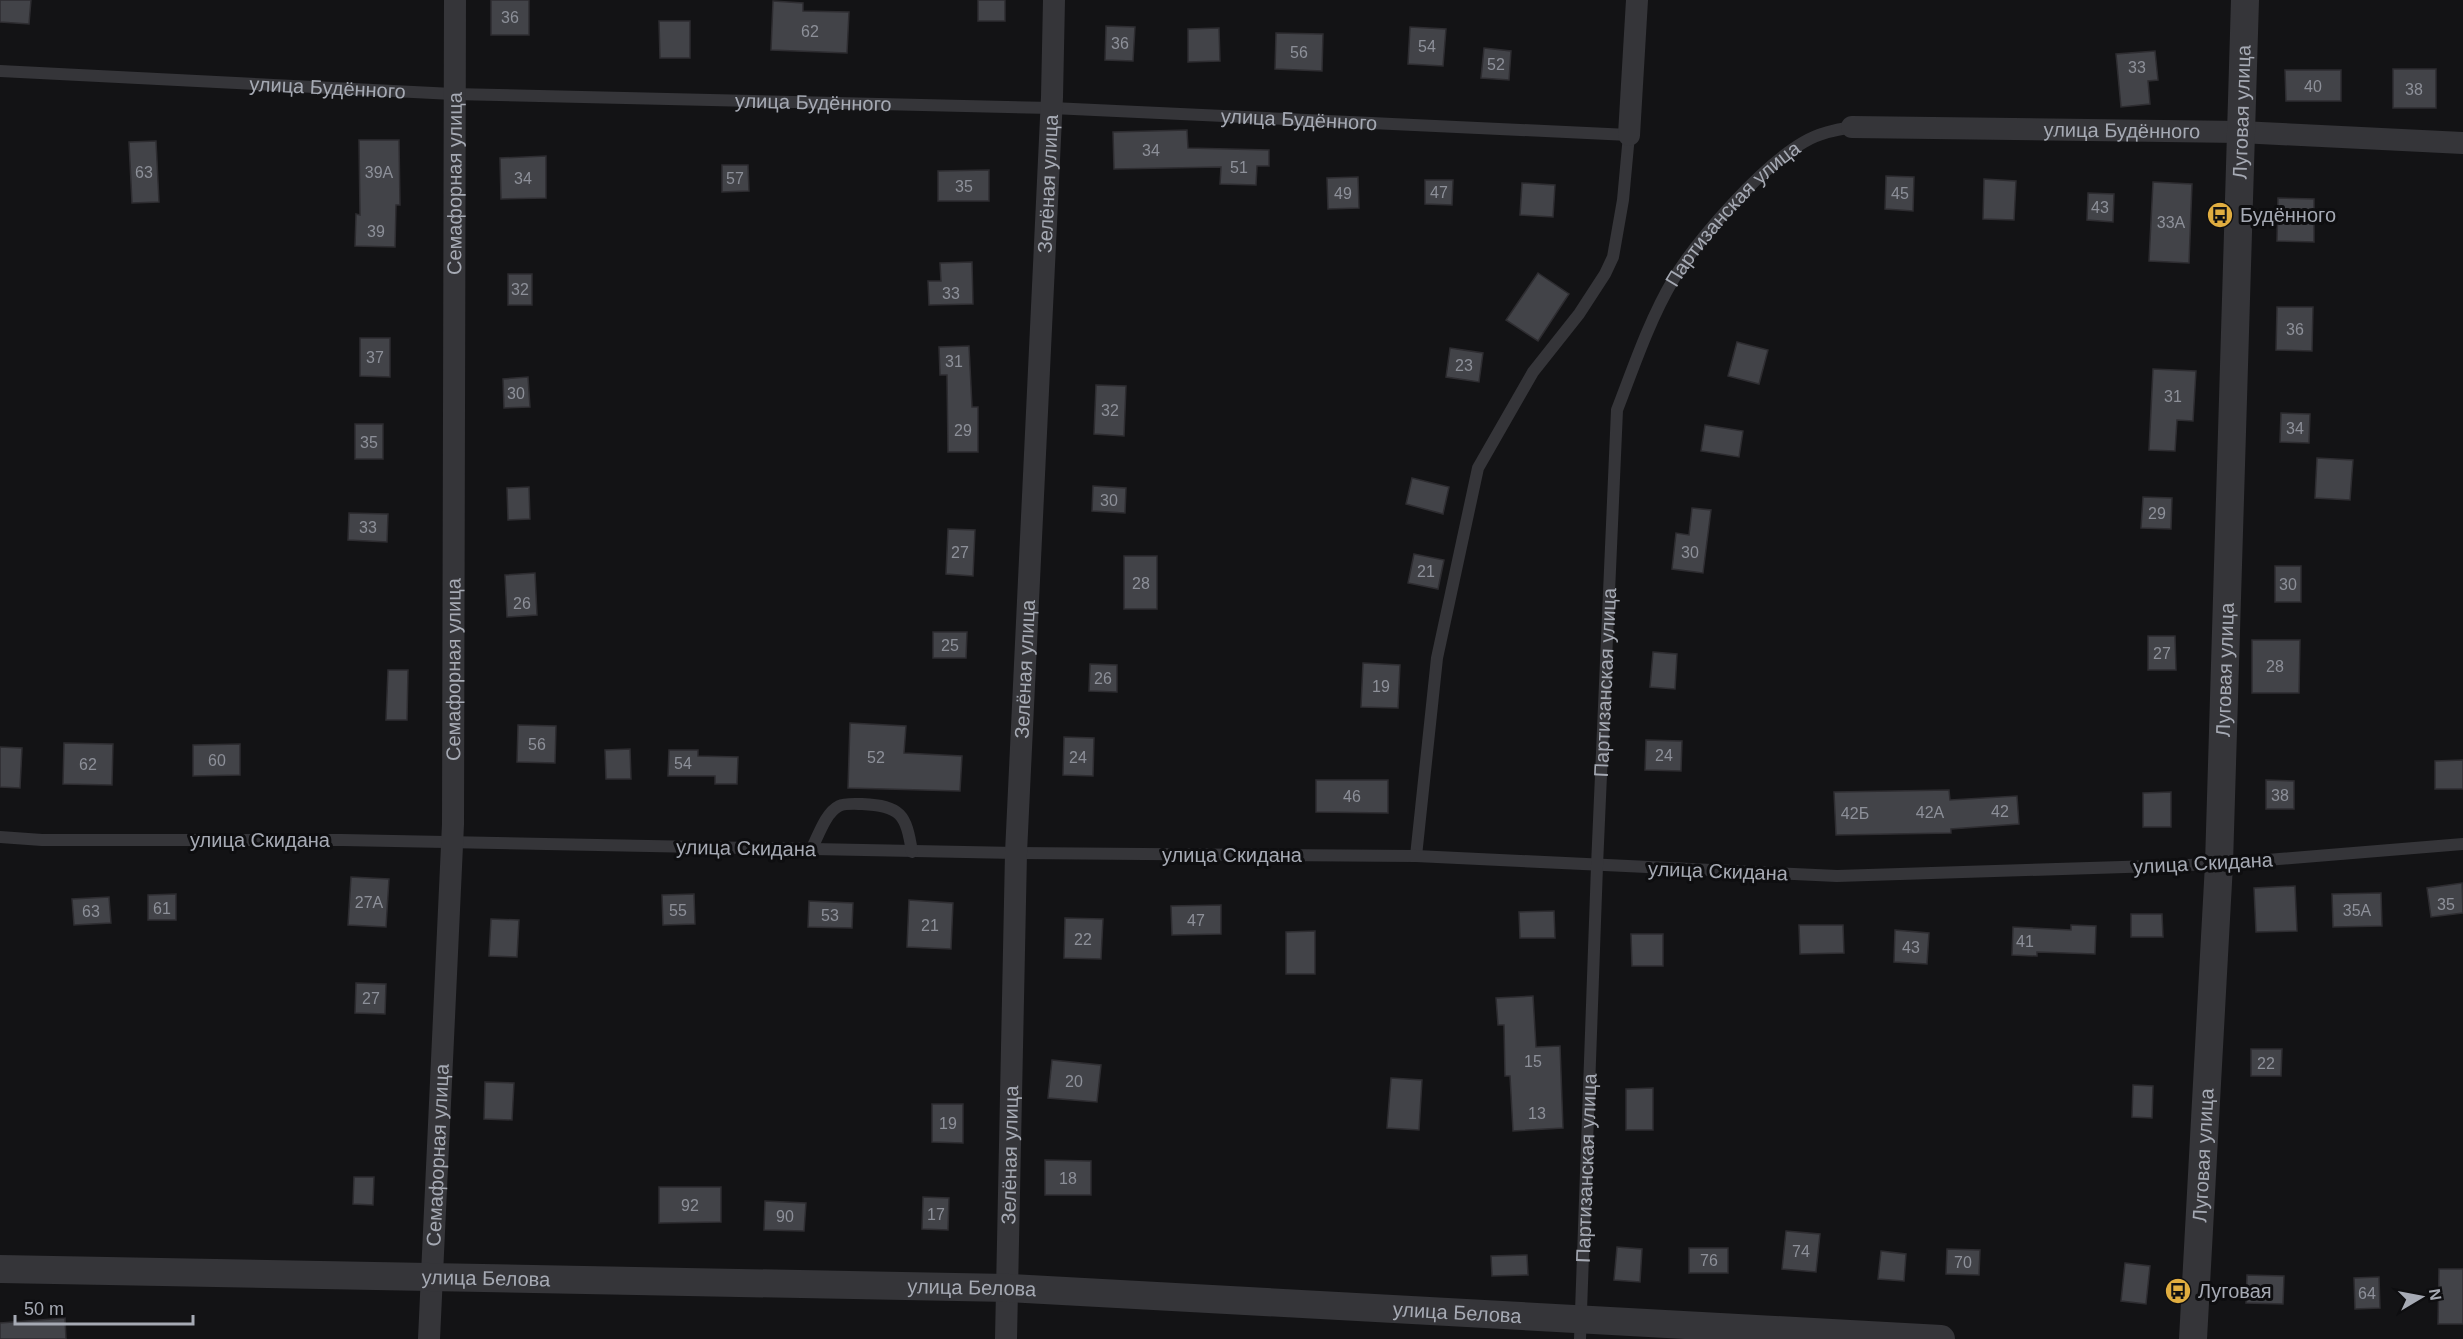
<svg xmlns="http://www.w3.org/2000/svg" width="2463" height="1339" viewBox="0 0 2463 1339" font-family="Arial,sans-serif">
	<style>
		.building { fill: #424348; stroke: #2e2d31; stroke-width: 1.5 }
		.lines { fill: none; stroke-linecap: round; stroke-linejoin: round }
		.service { stroke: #353539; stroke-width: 12 }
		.minor { stroke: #353539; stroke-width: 22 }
		.tertiary { stroke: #353539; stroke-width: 28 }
		.labels { text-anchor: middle; stroke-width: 6; stroke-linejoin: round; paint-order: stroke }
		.number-label { font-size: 16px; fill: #8d9099 }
		.street-label { font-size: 20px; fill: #a6aab4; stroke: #0e0e10 }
		.poi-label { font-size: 20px; fill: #a6aab4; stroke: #0e0e10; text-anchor: start }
	</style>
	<rect width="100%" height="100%" fill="#131315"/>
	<g class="building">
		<path d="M0,0H31L29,24L0,22Z"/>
		<rect x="491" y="0" width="38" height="35"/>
		<rect x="978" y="0" width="27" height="21"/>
		<path d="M773,1L803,3V11L849,12L847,53L771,50Z"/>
		<path d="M659,21H690V58H660Z"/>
		<path d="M1106,26L1135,27L1133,61L1105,60Z"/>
		<path d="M1410,27L1446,29L1443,66L1408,64Z"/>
		<path d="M1219,28L1220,61L1188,62V29Z"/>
		<path d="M1276,33L1323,34L1322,71L1275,69Z"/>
		<path d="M1484,48L1511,51L1509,80L1481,78Z"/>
		<path d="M2155,51L2158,80L2148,81L2150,104L2121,107L2116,54Z"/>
		<rect x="2393" y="69" width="43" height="39"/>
		<path d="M2285,70H2341V101H2286Z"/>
		<path d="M1187,130L1188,148L1269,150V166H1257L1256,185L1220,184L1221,167L1114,169L1113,132Z"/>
		<path d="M359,140H399L400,205H396L395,247L355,246L356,214L360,215Z"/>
		<path d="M156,141L159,202L132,203L129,142Z"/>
		<path d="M546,156V198L501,199L500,158Z"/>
		<path d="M722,165H748L749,191L722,192Z"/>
		<path d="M989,170V201H938V171Z"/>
		<path d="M1886,176L1914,177L1913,211L1885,209Z"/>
		<path d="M1358,177L1359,208L1328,209L1327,178Z"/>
		<path d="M1984,179L2016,181L2014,220L1983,219Z"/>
		<path d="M1425,180H1453L1452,205L1425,204Z"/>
		<path d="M2153,182L2192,184L2189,263L2149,261Z"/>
		<path d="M1522,183L1555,185L1553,217L1520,215Z"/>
		<path d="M2088,193L2114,194L2113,222L2087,220Z"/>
		<path d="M2278,198L2314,199V242L2277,241Z"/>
		<path d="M972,262L973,304L929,305L928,281H941L940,263Z"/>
		<path d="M1538,273L1569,294L1538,341L1506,320Z"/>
		<rect x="508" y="274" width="24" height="31"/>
		<path d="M2277,307H2313L2312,351L2276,350Z"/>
		<path d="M360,338H390V377L360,376Z"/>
		<path d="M1737,342L1768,350L1759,384L1728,376Z"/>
		<path d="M969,346L972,407H978V452H948L947,375H940L939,347Z"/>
		<path d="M1450,348L1483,353L1479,382L1446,377Z"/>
		<path d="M2153,369L2196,371L2193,421L2177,420L2175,451L2149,450Z"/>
		<path d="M528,377L530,407L504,408L503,379Z"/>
		<path d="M1096,385L1126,386L1124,436L1094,434Z"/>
		<path d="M2281,413L2310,414L2309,443L2280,442Z"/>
		<rect x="355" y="424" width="28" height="35"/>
		<path d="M1705,425L1743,431L1739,457L1701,451Z"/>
		<path d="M2317,458L2353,460L2350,500L2315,498Z"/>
		<path d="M1412,478L1449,487L1443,514L1406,504Z"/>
		<path d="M1093,486L1126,488L1125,513L1092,511Z"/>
		<path d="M529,487L530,519L508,520L507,488Z"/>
		<path d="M2143,497L2172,498L2171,529L2141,528Z"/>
		<path d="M1692,508L1711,510L1703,573L1672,569L1676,533L1689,535Z"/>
		<path d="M349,513L388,514L387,542L348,540Z"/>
		<path d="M948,529L975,530L973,576L946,574Z"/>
		<path d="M1414,554L1444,560L1438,589L1408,583Z"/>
		<rect x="1124" y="556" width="33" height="53"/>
		<rect x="2275" y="566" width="26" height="36"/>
		<path d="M535,573L537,615L507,617L505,575Z"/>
		<path d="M933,632H967L966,658H933Z"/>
		<path d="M2148,636H2175L2176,670H2148Z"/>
		<path d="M2252,640H2300L2299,693H2252Z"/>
		<path d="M1653,652L1677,654L1675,689L1650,687Z"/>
		<path d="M1363,663L1400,665L1398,708L1361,707Z"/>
		<path d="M1090,664L1117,665V692L1089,691Z"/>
		<path d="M388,670H408L407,720H386Z"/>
		<path d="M850,723L906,726L904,753L962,756L960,791L848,788Z"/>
		<path d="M518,725L556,726L555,763L517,762Z"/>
		<path d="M1064,737L1094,738L1093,776L1063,775Z"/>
		<path d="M1646,740L1682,741L1681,771L1645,770Z"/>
		<path d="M64,743L113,744L112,785L63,784Z"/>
		<path d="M240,744V775L193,776V745Z"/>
		<path d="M0,747L22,748L20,788L0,787Z"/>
		<path d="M630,749L631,779H606L605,750Z"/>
		<path d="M669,750H698V756L738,757L737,784H715V776H668Z"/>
		<path d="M2463,760V789H2435V761Z"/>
		<path d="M1316,780H1388V813L1316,812Z"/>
		<path d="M2266,780L2294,781V809H2266Z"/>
		<path d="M1949,790L1950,800L2017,796L2019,824L1951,829V833L1836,835L1834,792Z"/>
		<path d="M2171,792V827H2143V793Z"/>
		<path d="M351,877L389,879L386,927L348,925Z"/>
		<path d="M2462,883L2463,913L2431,917L2427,888Z"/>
		<path d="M2295,886L2297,931L2256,932L2254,888Z"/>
		<path d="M2381,893L2382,926L2333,927L2332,894Z"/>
		<path d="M176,894V920H148V895Z"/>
		<path d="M694,894L695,924L663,925L662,895Z"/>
		<path d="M109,897L111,923L74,925L72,899Z"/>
		<path d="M909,900L953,903L951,949L907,947Z"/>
		<path d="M809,901L853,903L852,928L808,927Z"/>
		<path d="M1221,905V934L1172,935L1171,906Z"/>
		<path d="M1554,911L1555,938H1520L1519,912Z"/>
		<path d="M2131,914H2162L2163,937H2131Z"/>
		<path d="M1065,918L1103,919L1101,959L1064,958Z"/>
		<path d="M491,919L519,920L517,957L489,956Z"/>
		<path d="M1799,925H1843L1844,953L1800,954Z"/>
		<path d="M2071,925L2096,926L2095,954L2037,952V956L2012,955L2013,927L2071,930Z"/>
		<path d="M1895,930L1929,933L1927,964L1894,962Z"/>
		<path d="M1315,931V974H1286V932Z"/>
		<path d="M1631,934H1663V966H1632Z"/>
		<path d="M356,983L386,984L385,1014L355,1013Z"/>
		<path d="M1533,996L1536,1047L1560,1046L1563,1128L1513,1131L1510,1076H1505L1504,1025H1498L1496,998Z"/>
		<path d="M2251,1049H2282L2281,1076H2251Z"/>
		<path d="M1052,1060L1101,1065L1097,1102L1048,1098Z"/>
		<path d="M1391,1078L1422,1080L1419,1130L1387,1128Z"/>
		<path d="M485,1082L514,1083L512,1120L484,1119Z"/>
		<path d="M2133,1085L2153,1086L2152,1118L2132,1117Z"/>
		<path d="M1653,1088V1130H1626V1089Z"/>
		<path d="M932,1104H963V1143L932,1142Z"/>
		<path d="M1045,1160L1091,1161V1195H1045Z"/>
		<path d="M354,1177H374L373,1205L353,1204Z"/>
		<path d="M659,1187H721V1222L659,1223Z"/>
		<path d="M923,1197L949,1198L948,1230L922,1229Z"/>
		<path d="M765,1201L806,1203L804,1231L764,1230Z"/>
		<path d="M1786,1231L1820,1234L1816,1272L1782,1269Z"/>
		<path d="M1617,1247L1642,1249L1640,1282L1614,1280Z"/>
		<rect x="1689" y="1248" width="39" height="25"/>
		<path d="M1947,1249L1980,1250L1979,1275L1946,1274Z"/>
		<path d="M1881,1251L1906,1254L1904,1281L1878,1279Z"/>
		<path d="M1527,1255L1528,1275L1492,1276L1491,1256Z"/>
		<path d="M2125,1263L2150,1266L2146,1304L2121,1301Z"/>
		<path d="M2439,1269H2463V1324H2438Z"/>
		<path d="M2247,1275L2284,1276L2283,1304L2246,1303Z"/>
		<path d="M2379,1277L2380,1308L2355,1309L2354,1278Z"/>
		<path d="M65,1318L66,1339H0V1323Z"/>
	</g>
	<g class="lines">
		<g class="service">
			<path id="s1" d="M0,71L453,94L1052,108L1629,135L1623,200L1613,257L1605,274L1579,314L1533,372L1478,468L1437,658L1416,856"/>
			<path d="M0,837L42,840H342L1016,853L1416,856L1837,876L2219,864L2463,844"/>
			<path d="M811,850C818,837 825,813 839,806C845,803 856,804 862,804C901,806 906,814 912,852"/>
			<path id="s2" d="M1580,1339L1597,866L1617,410C1634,366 1649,321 1673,280C1698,238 1762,166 1804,142C1819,133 1835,130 1852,127"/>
		</g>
		<g class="minor">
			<path id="s3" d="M1852,127L2240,132L2463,143"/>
			<path d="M1629,135L1637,0"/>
			<path id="s4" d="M429,1339L453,824L455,0"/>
			<path id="s5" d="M1006,1339L1016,853L1052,97L1054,0"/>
		</g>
		<g class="tertiary">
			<path id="s6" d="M0,1269L1009,1288L1941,1339"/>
			<path id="s7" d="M2193,1339L2219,864L2245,0"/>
		</g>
	</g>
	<defs>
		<g id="bus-disc" transform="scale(1.35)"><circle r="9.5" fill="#e0ad40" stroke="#0e0e10"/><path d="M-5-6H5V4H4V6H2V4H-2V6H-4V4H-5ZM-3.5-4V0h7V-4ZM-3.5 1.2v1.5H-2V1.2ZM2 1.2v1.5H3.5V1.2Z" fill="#111"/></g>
	</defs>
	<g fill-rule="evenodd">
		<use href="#bus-disc" x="2220" y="215"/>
		<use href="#bus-disc" x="2178" y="1291"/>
	</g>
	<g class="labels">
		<g class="number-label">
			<text x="510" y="23">36</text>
			<text x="810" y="37">62</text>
			<text x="1120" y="49">36</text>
			<text x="1427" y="52">54</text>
			<text x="1299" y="58">56</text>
			<text x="1496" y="70">52</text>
			<text x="2137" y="73">33</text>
			<text x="2313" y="92">40</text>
			<text x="2414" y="95">38</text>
			<text x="1151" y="156">34</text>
			<text x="1239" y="173">51</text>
			<text x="144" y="178">63</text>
			<text x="379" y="178">39А</text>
			<text x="523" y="184">34</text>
			<text x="735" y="184">57</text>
			<text x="964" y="192">35</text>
			<text x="1439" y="198">47</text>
			<text x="1343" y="199">49</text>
			<text x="1900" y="199">45</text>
			<text x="2100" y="213">43</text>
			<text x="2171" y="228">33А</text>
			<text x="376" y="237">39</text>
			<text x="520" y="295">32</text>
			<text x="951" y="299">33</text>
			<text x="2295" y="335">36</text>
			<text x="375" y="363">37</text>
			<text x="954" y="367">31</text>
			<text x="1464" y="371">23</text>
			<text x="516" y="399">30</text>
			<text x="2173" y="402">31</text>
			<text x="1110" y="416">32</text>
			<text x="2295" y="434">34</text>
			<text x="963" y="436">29</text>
			<text x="369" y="448">35</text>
			<text x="1109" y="506">30</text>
			<text x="2157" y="519">29</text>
			<text x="368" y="533">33</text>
			<text x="960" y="558">27</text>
			<text x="1690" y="558">30</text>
			<text x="1426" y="577">21</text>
			<text x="1141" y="589">28</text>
			<text x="2288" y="590">30</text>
			<text x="522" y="609">26</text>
			<text x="950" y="651">25</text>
			<text x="2162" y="659">27</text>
			<text x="2275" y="672">28</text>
			<text x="1103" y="684">26</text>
			<text x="1381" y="692">19</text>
			<text x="537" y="750">56</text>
			<text x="1664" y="761">24</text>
			<text x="876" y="763">52</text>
			<text x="1078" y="763">24</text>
			<text x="217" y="766">60</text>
			<text x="683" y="769">54</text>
			<text x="88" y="770">62</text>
			<text x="2280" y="801">38</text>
			<text x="1352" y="802">46</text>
			<text x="2000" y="817">42</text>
			<text x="1930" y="818">42А</text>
			<text x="1855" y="819">42Б</text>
			<text x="369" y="908">27А</text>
			<text x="2446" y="910">35</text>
			<text x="162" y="914">61</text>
			<text x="678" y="916">55</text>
			<text x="2357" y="916">35А</text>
			<text x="91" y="917">63</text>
			<text x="830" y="921">53</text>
			<text x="1196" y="926">47</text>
			<text x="930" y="931">21</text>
			<text x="1083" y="945">22</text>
			<text x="2025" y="947">41</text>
			<text x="1911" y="953">43</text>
			<text x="371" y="1004">27</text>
			<text x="1533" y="1067">15</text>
			<text x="2266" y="1069">22</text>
			<text x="1074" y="1087">20</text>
			<text x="1537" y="1119">13</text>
			<text x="948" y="1129">19</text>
			<text x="1068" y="1184">18</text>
			<text x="690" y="1211">92</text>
			<text x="936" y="1220">17</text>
			<text x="785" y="1222">90</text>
			<text x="1801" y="1257">74</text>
			<text x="1709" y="1266">76</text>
			<text x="1963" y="1268">70</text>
			<text x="2367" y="1299">64</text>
		</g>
		<g class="street-label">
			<text dy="7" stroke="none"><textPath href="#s1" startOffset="328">улица Будённого</textPath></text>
			<text dy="7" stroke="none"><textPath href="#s1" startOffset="814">улица Будённого</textPath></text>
			<text dy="7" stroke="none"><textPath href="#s7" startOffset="1228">Луговая улица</textPath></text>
			<text dy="7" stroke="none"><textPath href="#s1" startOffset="1300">улица Будённого</textPath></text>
			<text dy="7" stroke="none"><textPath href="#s3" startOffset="270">улица Будённого</textPath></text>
			<text dy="7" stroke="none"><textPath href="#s4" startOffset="1156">Семафорная улица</textPath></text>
			<text dy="7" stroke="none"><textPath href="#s5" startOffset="1156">Зелёная улица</textPath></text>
			<text dy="7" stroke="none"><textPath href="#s2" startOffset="1161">Партизанская улица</textPath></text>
			<text dy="7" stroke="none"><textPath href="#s5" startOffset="670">Зелёная улица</textPath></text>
			<text dy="7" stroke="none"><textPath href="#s4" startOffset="670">Семафорная улица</textPath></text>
			<text dy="7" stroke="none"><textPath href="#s7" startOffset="670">Луговая улица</textPath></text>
			<text dy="7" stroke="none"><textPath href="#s2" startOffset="657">Партизанская улица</textPath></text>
			<text x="260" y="847">улица Скидана</text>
			<text transform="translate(746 848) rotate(1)" y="7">улица Скидана</text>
			<text x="1232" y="862">улица Скидана</text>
			<text transform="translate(2203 863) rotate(-3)" y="7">улица Скидана</text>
			<text transform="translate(1718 871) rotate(2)" y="7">улица Скидана</text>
			<text dy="7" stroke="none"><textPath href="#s4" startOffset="184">Семафорная улица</textPath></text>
			<text dy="7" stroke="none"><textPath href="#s5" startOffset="184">Зелёная улица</textPath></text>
			<text dy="7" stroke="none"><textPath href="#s7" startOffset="184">Луговая улица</textPath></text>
			<text dy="7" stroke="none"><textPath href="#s2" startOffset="171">Партизанская улица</textPath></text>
			<text dy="7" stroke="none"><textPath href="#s6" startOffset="486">улица Белова</textPath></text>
			<text dy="7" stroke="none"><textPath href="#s6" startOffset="972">улица Белова</textPath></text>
			<text dy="7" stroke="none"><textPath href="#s6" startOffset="1458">улица Белова</textPath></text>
		</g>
		<g class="poi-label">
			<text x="2240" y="222">Будённого</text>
			<text x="2198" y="1298">Луговая</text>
		</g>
	</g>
	<g transform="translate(2421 1297) rotate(80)" stroke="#0e0e10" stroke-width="4.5" paint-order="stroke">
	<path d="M0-4.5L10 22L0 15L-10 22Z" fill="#a6aab4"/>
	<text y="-9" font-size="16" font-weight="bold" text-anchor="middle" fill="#a6aab4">N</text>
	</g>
	<path d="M15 1315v9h178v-9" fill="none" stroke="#a6aab4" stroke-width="3"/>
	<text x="24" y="1315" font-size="18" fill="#a6aab4" stroke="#0e0e10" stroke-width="4.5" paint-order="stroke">50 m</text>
</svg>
